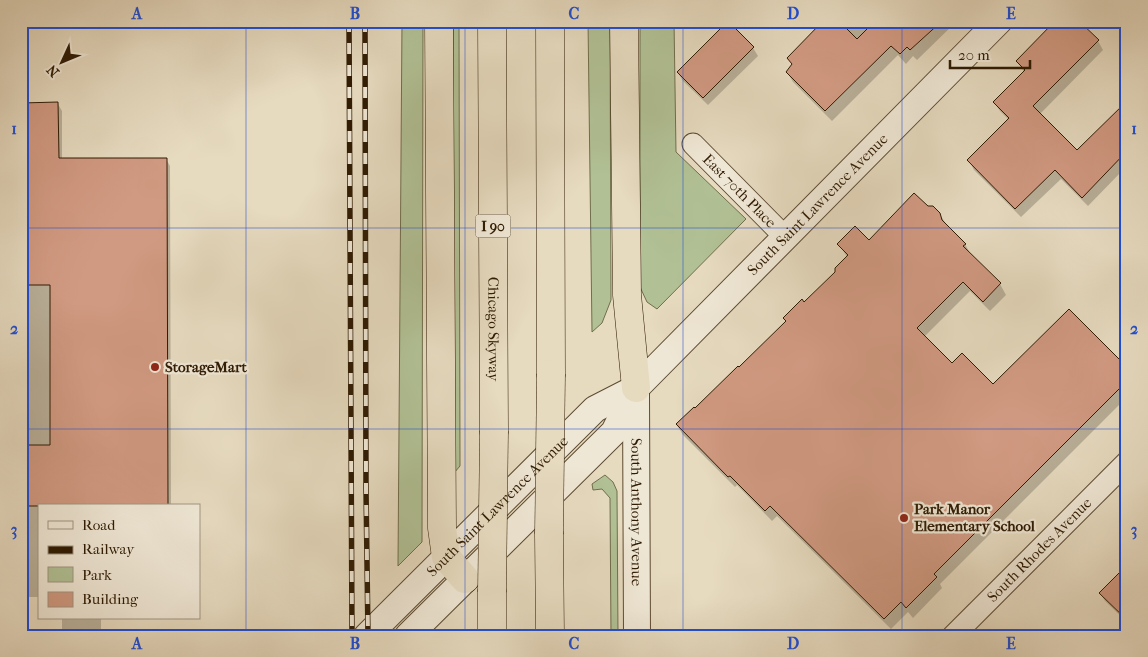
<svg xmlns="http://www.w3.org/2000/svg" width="1148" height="657" viewBox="0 0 1148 657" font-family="'IM FELL French Canon',serif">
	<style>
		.green { fill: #b1c195; stroke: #706e4c }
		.shadow { fill: #0003 }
		.building { fill: #d09981; stroke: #2f1b03 }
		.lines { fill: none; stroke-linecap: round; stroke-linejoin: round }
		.minor-casing { stroke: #5d4b32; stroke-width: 23 }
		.tertiary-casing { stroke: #5d4b32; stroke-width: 28 }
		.motorway-casing { stroke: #2f1b03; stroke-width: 29 }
		.minor { stroke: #efe7d5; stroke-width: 21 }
		.tertiary { stroke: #efe7d5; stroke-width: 26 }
		.motorway { stroke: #e6dabf; stroke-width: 28 }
		.rail-casing { stroke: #2f1b03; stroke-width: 5.5 }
		.rail { stroke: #efe7d5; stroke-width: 4; stroke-dasharray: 11; stroke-linecap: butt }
		.motorway-bridge-casing { stroke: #2f1b03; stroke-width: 29; stroke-linecap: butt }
		.motorway-bridge { stroke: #e6dabf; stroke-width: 28 }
		.grid { fill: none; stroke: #1d4ed8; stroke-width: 1; stroke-opacity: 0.55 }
		.poi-dot { fill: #8f2418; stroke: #efe7d5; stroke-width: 2 }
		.labels { text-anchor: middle; stroke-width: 4.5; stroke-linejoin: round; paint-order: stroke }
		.shield { fill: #efe7d5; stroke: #695842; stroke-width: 1 }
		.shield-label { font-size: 14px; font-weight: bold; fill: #2f1b03 }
		.street-label { font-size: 15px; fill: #2f1b03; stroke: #efe7d5 }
		.poi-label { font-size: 15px; font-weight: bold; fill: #2f1b03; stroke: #efe7d5; text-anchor: start }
		.neatline { fill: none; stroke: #1d4ed8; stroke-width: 2 }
		.grid-label { font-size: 16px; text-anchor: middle; font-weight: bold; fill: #1d4ed8 }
	</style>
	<rect width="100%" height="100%" fill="#e6dabf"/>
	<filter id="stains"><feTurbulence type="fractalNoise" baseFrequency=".004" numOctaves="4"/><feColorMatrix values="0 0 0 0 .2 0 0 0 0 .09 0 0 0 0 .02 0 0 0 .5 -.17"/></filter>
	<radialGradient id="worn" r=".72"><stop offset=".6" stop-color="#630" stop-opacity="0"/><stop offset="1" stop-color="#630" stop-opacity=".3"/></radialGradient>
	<g class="green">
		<path d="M402,21H423L422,542L398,566Z"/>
		<path d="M453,21H459L460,466L454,473Z"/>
		<path d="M588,21H610L611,300L602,323L592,332Z"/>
		<path d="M640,21H674L676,152L746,219L657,309L647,302L640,287Z"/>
		<path d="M605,475L613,482L617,491L618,636H611L610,498L602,489L593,490L592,484Z"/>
	</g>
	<g class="shadow">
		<path d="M826,21H957L917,60L913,56L906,64L898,55L832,121L793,82L787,72Z"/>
		<path d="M1098,41L1103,50L1040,114L1077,152L1127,102V173L1123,170L1088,206L1061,179L1021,217L974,170L969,160L1009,120L1000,111L994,102L1024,72L1017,61Z"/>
		<path d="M753,48L758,56L708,105L683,81L678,73Z"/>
		<path d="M21,104H58L62,111V159H166L170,166L171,506H39V597H21Z"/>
		<path d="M927,207L939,213L946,224L965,244L971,255L1000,284L1006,295L990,311L970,291L924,337L952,365L993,386L1127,369V397L940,584L942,588L913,618L908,612L891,629L777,516L772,521L737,485L735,487L683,435L677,425L695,410L739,369L787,322L785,319L804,304L836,273L847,257L839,244L869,242Z"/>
		<path d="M1127,566V622L1105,601L1100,593Z"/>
		<rect x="62" y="618" width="39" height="18"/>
		<path d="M1063,632L1066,636H1059Z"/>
	</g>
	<g class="building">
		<path d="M728,21L754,47L703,98L677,72Z"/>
		<path d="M823,21H839L857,39L875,21H942L910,50L907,47L900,54L891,46L825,111L786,72L792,64L787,58Z"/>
		<path d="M1055,21H1079L1099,40L1033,106L1077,150L1127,101V151L1082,198L1055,170L1015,209L967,160L1009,118L993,102L1025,70L1016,61Z"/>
		<path d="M58,102L59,158H167L168,506H21V445H50V285H21V103Z"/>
		<path d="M914,193L928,206H933L940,213L942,220L966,244L963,246L1001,283L983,302L963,282L917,328L952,363L962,353L993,384L1069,309L1127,367V381L934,574L937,577L906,608L901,602L884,619L770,506L765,511L730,476L728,477L676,424L694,407L695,408L738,366L739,367L786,321L783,318L802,299L804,302L835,272V268L848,255L837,244L855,226L869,240Z"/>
		<path d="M1127,565V620L1099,593Z"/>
	</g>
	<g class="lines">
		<g class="minor-casing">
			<g id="minor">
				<path id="s1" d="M693,144L785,237"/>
				<path id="s2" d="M953,636L1127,462"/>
			</g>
		</g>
		<g class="tertiary-casing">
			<g id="tertiary">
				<path id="s3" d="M636,394L637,636"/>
				<path id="s4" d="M367,636L595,409L636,388L999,21"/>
				<path d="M408,636L614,432L636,388"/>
			</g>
		</g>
		<g class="motorway-casing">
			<g id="motorway">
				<path d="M439,21L442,528L446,557L465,579"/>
				<path id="s5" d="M492,21L494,431"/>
				<path d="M550,21L551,374"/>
				<path d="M624,21L627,295L636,388"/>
				<path d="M549,534L550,636"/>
				<path d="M492,592V636"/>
			</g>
		</g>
		<use href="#minor" class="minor"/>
		<use href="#tertiary" class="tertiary"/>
		<use href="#motorway" class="motorway"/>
		<g class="rail-casing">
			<g id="rail">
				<path d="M349,21L352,636"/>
				<path d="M365,21L366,489L368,636"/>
			</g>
		</g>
		<use href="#rail" class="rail"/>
		<g class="motorway-bridge-casing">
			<g id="motorway-bridge">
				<path d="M549,534L551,374"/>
				<path d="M492,592L494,431"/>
			</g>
		</g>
		<use href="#motorway-bridge" class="motorway-bridge"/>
	</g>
	<path class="grid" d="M246,21V636M465,21V636M683,21V636M902,21V636M21,228H1127M21,429H1127"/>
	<g class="poi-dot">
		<circle cx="155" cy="367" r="5"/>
		<circle cx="904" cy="518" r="5"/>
	</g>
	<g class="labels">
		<rect class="shield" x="475.5" y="214.5" width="35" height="23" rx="4"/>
		<g class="shield-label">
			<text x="493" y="231">I 90</text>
		</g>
		<g class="street-label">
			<text dy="5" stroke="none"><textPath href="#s1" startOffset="66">East 70th Place</textPath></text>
			<text dy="5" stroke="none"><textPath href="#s4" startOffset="626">South Saint Lawrence Avenue</textPath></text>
			<text dy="5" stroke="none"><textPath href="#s5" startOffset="308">Chicago Skyway</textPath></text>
			<text dy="5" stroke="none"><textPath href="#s4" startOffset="184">South Saint Lawrence Avenue</textPath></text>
			<text dy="5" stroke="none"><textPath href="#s3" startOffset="118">South Anthony Avenue</textPath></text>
			<text dy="5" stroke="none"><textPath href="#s2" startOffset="122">South Rhodes Avenue</textPath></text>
		</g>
		<g class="poi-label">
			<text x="165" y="372">StorageMart</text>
			<text x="914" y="514">Park Manor<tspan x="914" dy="17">Elementary School</tspan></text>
		</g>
	</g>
	<rect width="1148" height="657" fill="none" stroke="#e6dabf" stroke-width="55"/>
	<rect x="38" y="504" width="162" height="115" fill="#efe7d5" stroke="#a29581"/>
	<rect x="48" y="521" width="25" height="8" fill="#efe7d5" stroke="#a29581"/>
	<text x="82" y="530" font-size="15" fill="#2f1b03">Road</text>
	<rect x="48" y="546" width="25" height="8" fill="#2f1b03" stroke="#a29581"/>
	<text x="82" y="554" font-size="15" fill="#2f1b03">Railway</text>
	<rect x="48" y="567" width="25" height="15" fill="#b1c195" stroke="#a29581"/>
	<text x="82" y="580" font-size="15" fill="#2f1b03">Park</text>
	<rect x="48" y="592" width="25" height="15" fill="#d09981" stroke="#a29581"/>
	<text x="82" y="604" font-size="15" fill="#2f1b03">Building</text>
	<g transform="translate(62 62) rotate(226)" stroke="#efe7d5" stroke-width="4" paint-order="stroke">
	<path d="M0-4L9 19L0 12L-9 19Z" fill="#2f1b03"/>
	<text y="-8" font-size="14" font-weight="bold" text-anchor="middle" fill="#2f1b03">N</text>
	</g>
	<path d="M950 60v8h80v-8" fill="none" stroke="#2f1b03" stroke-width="2.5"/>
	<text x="958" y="60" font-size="15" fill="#2f1b03" stroke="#efe7d5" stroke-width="4" paint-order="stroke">20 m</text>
	<rect x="28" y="28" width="1092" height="602" class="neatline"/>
	<g class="grid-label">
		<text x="137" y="19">A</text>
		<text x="355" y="19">B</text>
		<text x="574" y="19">C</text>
		<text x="793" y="19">D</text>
		<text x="1011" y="19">E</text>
		<text x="14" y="134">1</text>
		<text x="1134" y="134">1</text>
		<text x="14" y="334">2</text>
		<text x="1134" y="334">2</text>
		<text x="14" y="535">3</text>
		<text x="1134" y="535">3</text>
		<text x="137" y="649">A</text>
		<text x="355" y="649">B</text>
		<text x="574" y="649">C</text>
		<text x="793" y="649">D</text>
		<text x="1011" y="649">E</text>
	</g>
	<rect width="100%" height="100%" filter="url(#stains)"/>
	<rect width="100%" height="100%" fill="url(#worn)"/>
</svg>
